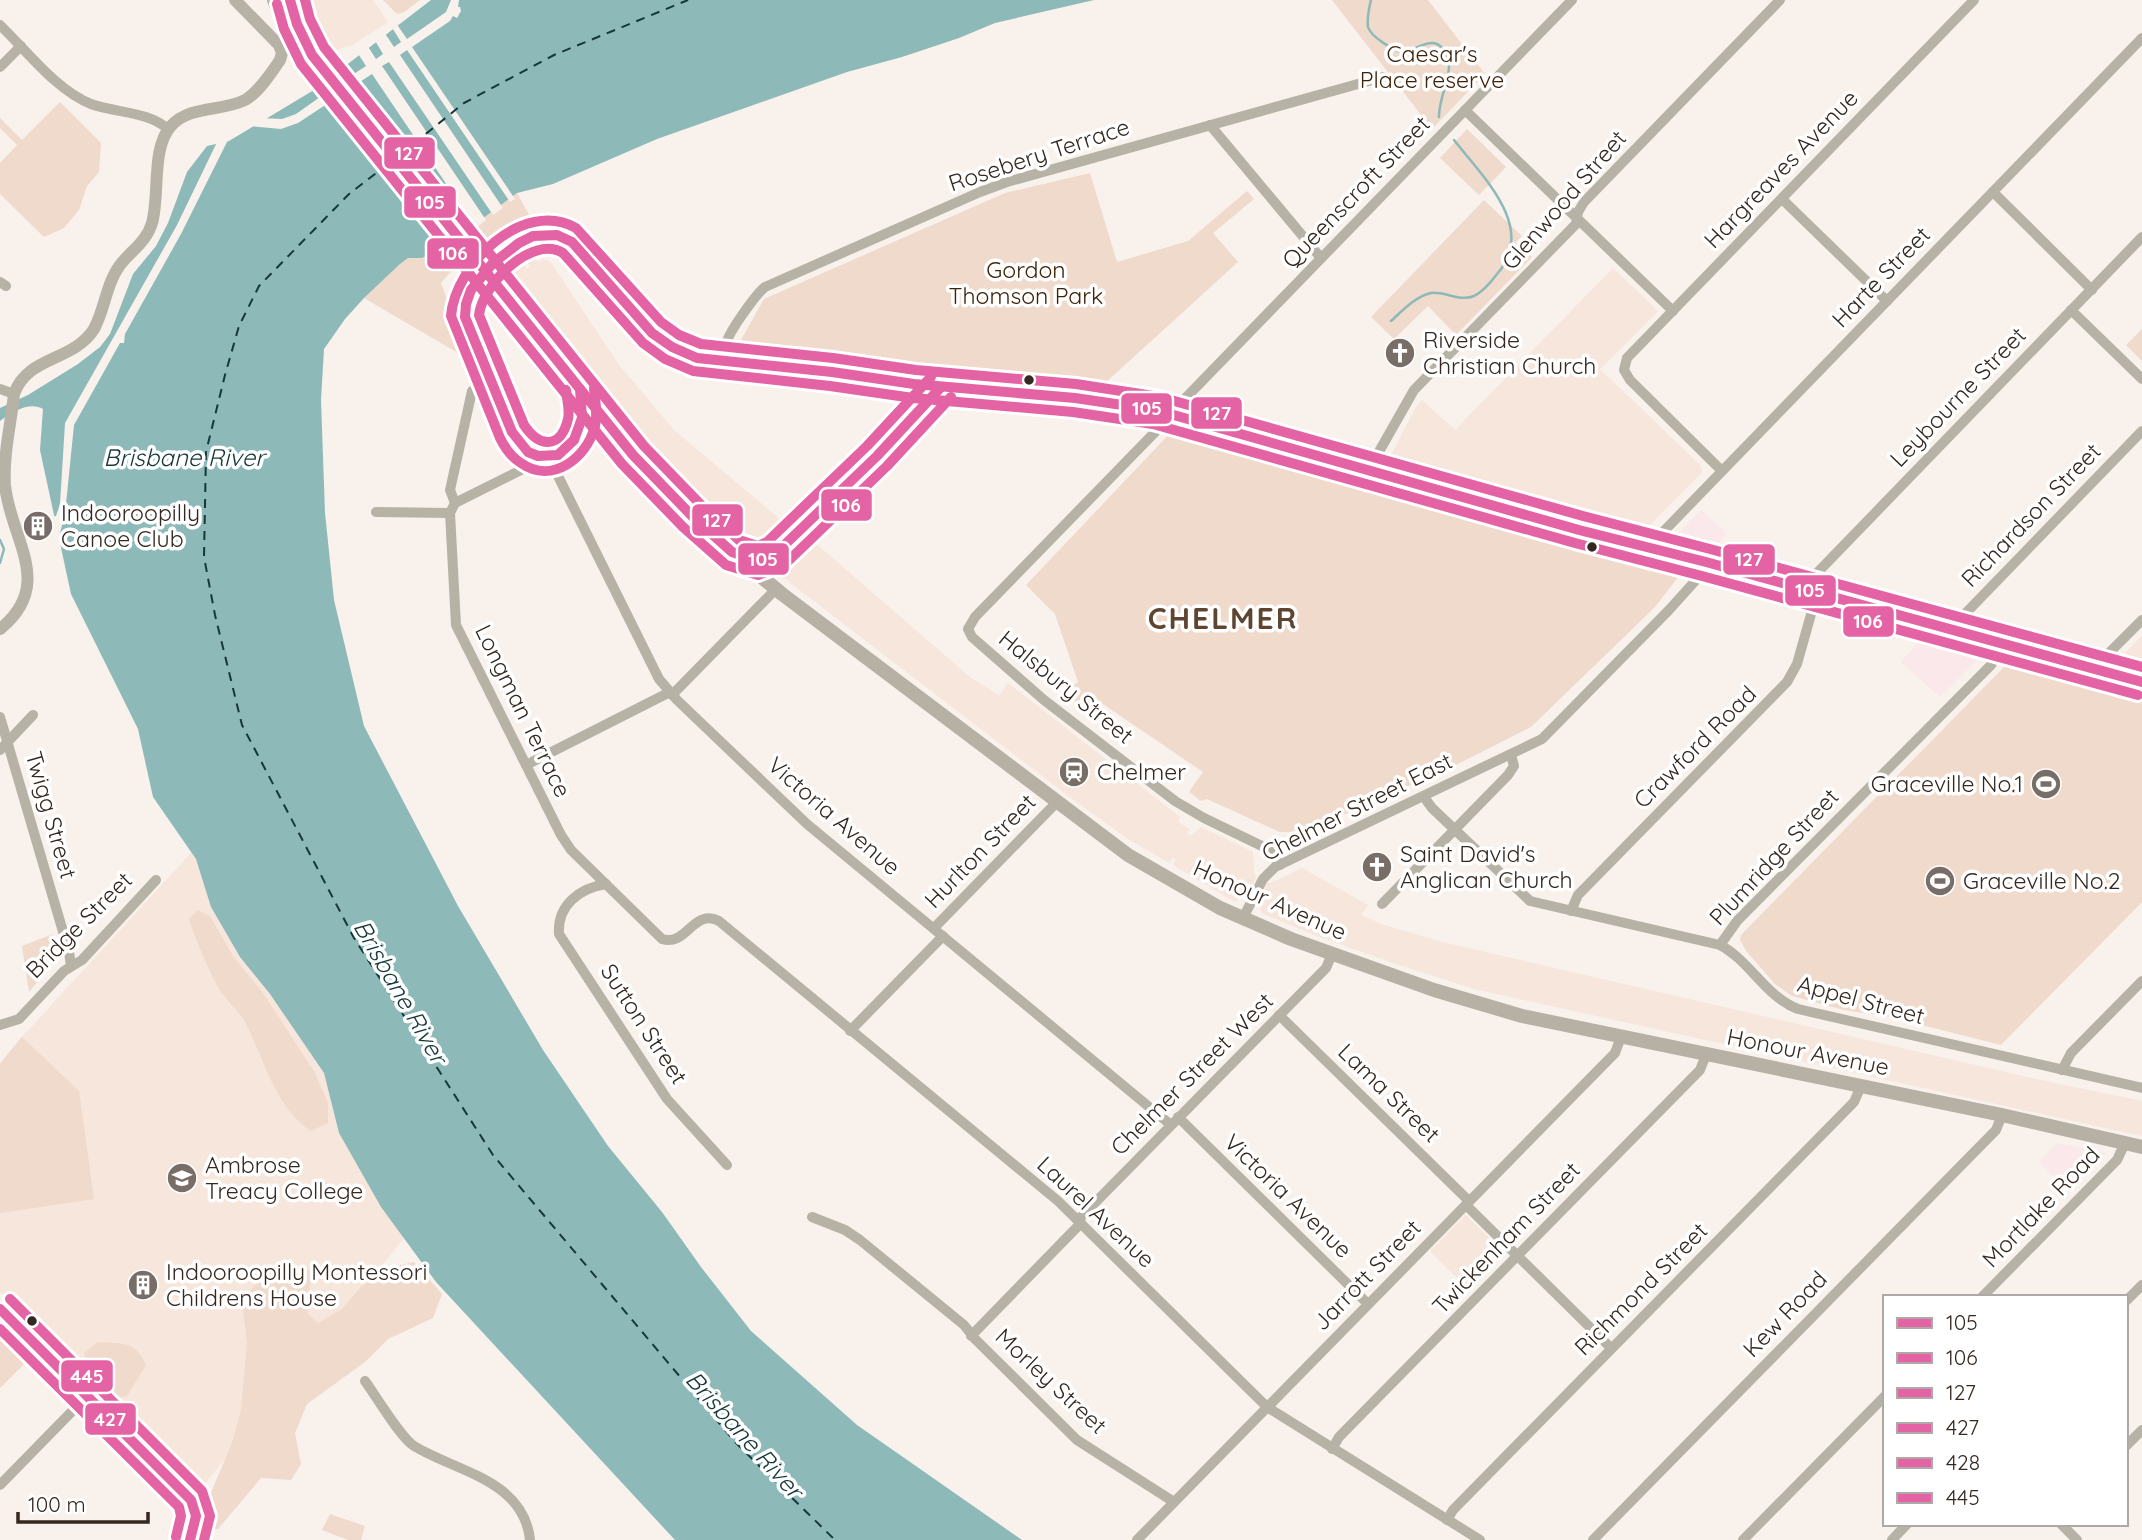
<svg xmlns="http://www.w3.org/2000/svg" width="2142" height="1540" viewBox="0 0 2142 1540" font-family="Quicksand,sans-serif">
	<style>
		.commercial { fill: #fae8ea }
		.built { fill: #f6e6db }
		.green { fill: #efdacc }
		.water { fill: #8db9b8 }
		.pier { fill: #f8f1ec }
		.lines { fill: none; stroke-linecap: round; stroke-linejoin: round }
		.stream { stroke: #8db9b8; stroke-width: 2.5 }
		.ferry { stroke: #163838; stroke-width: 2; stroke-dasharray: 9 7; stroke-linecap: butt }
		.minor { stroke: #b7b2a6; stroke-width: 10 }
		.tertiary { stroke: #b7b2a6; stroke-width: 12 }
		.secondary { stroke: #b7b0a5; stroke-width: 14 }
		.primary { stroke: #bcb5a8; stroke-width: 16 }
		.primary-bridge { stroke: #bcb5a8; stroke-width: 16 }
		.bus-1-casing { stroke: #fff; stroke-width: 16 }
		.bus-2-casing { stroke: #fff; stroke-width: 16 }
		.bus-3-casing { stroke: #fff; stroke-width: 16 }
		.bus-4-casing { stroke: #fff; stroke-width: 16 }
		.bus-5-casing { stroke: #fff; stroke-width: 16 }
		.bus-6-casing { stroke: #fff; stroke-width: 16 }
		.bus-1 { stroke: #e463a4; stroke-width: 10 }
		.bus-2 { stroke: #e463a4; stroke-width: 10 }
		.bus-3 { stroke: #e463a4; stroke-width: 10 }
		.bus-4 { stroke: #e463a4; stroke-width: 10 }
		.bus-5 { stroke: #e463a4; stroke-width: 10 }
		.bus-6 { stroke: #e463a4; stroke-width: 10 }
		.bus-dot { fill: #342820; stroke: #fff; stroke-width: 2.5 }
		.labels { text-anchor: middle; stroke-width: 7; stroke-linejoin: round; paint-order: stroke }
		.park-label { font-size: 23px; fill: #3f2208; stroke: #fff }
		.street-label { font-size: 23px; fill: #342820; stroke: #fff }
		.poi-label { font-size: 23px; fill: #342820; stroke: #fff; text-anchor: start }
		.water-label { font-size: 24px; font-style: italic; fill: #163838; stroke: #fff }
		.district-label { font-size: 30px; font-weight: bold; letter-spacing: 2px; fill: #5e4431; stroke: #fff }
		.line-badge { stroke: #fff; stroke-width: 2.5 }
		.badge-label { font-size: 19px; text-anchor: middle; font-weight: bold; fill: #fff }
	</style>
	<rect width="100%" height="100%" fill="#f8f1ec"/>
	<g class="commercial">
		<path d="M1701,510L1727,534L1710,551L1686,546L1675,537Z"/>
		<path d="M1928,633L1980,650L1981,656L1940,697L1901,662Z"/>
		<path d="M2057,1143L2106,1153L2069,1192L2039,1162Z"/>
	</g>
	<g class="built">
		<path d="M307,0H373L388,22L352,45L330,52L319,39Z"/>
		<path d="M532,253L538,262L542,259L550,261L619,365L674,430L782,521L781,532L783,535L769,553L766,551L752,555L688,496L610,411L532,319L501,277L505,270L521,260L527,269L530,267L524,258Z"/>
		<path d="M1613,268L1658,311L1600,369L1701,466L1702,473L1646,529L1391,462L1390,457L1416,407L1422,400L1455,430Z"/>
		<path d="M813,541L971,678L999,695L1008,683L1180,817L1178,822L1190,829L1187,833L1191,836L1201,827L1253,852L1254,875L1257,876L1247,896L1244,895L1235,902L1173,865L1176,859L1173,858L1169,863L1128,839L1071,798L780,575L782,563L779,560L792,543L795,544Z"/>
		<path d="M2142,636V667L2127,663L2125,653Z"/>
		<path d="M192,852L196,859L211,907L240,957L270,994L324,1073L339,1133L381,1207L404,1238L203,1486L0,1292V1064L11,1049Z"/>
		<path d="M1302,868L1368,905L1361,915L1381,924L1442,942L2045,1081L2142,1101V1136L1474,989L1387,961L1317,936L1261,913L1260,903L1258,902L1268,882L1271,883Z"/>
		<path d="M1466,1215L1503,1252L1467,1288L1430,1251Z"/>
	</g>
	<g class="green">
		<path d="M383,0H420L404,12L397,14Z"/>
		<path d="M1332,0H1428L1485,74L1432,129Z"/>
		<path d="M60,102L101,143L99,172L87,186L79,210L64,228L44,237L0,194V163L17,145L0,128V118L22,140Z"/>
		<path d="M1467,129L1506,167L1479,195L1440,158Z"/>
		<path d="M1090,173L1117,262L1188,241L1247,191L1254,199L1213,233L1238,262L1104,384L746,348L741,340L764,299L1005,193Z"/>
		<path d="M517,193L533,222L460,261L441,283L470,360L364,298L400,264L408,258H422L440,250Z"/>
		<path d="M1484,200L1522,236L1516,242L1532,257L1456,335L1428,306L1394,339L1371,317Z"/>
		<path d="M2142,329V361L2126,345Z"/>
		<path d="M1175,428L1682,572L1655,607L1531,727L1460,763L1320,825L1298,832H1280L1207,799L1201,801L1189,792L1203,772L1094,698L1087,709L1062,693L1078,682L1055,614L1026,585Z"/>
		<path d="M2010,661L2142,697V902L2001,1045L1890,1017L1844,1010L1792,996L1775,984L1747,952L1740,940L1741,935Z"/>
		<path d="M198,910L210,916L233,956L263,993L315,1073L328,1103V1123L311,1131C274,1106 265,1060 245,1022C239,1011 229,1003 222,993C210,975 196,940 189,919Z"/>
		<path d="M53,934L58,957L29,992L22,946Z"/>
		<path d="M22,1037L79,1091L94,1199L0,1213V1064Z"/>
		<path d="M414,1262L442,1294L433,1318L388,1339L365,1362L307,1404L295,1433L301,1464L291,1480L261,1478L218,1529L210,1530V1495L232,1443L241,1410L247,1343L243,1309L246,1296L259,1280L278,1267L293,1265L311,1271L308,1314L318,1323L342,1309L361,1287L388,1268Z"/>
		<path d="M0,1325L32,1356L0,1388Z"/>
		<path d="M98,1342C122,1344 135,1340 146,1365L127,1396L118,1398C104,1386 90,1371 84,1353Z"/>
		<path d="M330,1514L365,1526L361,1540H348L322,1530Z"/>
	</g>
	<path class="water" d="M431,0H1094L995,23L959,38L902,57L847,72L657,139L553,184L517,193L440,250L422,258H408L400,264L364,298L345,319L324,349L321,400L325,513L334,600L364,726L458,906L543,1050L608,1146L662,1212L701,1267L751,1331L857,1425L1022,1540H675L436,1282L381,1207L339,1133L324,1073L270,994L240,957L211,907L196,859L153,797L138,729L71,594L40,450L43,409C30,401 11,412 0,421V408L28,395L78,364L100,347L110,334L133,274L156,246L168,223L187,172L207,146L229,141L314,90Z"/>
	<g class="pier">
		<path d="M451,0H459L458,7H460L461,11L457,18L453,16L450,21L412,47L515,199L510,202L407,50L400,55L503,208L493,215L389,62L382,66L486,220L476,228L372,74L349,89L466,232H470L449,248L447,246L452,242L336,98L298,123L281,129L250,126L242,130L260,118L282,119L296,114L330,90L334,70L343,81L366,66L357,52L367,45L376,59L383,54L374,39L384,32L394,47L401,42L391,26L396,23L407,39L446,12Z"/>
		<path d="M238,132L229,138L181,234L125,334L124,343H120L74,425L65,514L67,521L63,522L57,544L53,527L55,520L52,521L51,517L56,516L60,504L65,423L177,225L218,140Z"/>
	</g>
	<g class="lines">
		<g class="stream">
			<path d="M1371,0C1369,8 1367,19 1368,27C1371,37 1394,51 1403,52C1415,53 1437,27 1448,59C1453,73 1438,100 1439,117"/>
			<path d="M1391,321C1401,312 1416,296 1431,293C1444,291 1460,302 1474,296C1483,292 1491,282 1497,274C1538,228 1482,176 1454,140"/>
			<path d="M0,540L4,549L0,563"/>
		</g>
		<g class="ferry">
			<path d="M401,154L464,103L554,55L688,0"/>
			<path d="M388,164L349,194L259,286L239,326L225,375L206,452L204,557L215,615L242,725L354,938L493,1155L735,1442L835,1540"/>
		</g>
		<g class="minor">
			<path d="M0,25C26,50 57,91 91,104C116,113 147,111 168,129"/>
			<path d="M0,67L21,46"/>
			<path d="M1465,110L1673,311"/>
			<path d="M1210,125L1321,258"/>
			<path d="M1993,192L2092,290"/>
			<path d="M1782,199L1887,301"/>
			<path d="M0,282L6,286"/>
			<path d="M2071,310L2142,379"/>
			<path d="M727,361C726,355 725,349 726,344C728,333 756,294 765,287L980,192L1007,182L1383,77"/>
			<path d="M0,389L14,394"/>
			<path d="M472,391L450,490L455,503L450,513L456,625L561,835L571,850L662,939C687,947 693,908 719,921L1058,1201L1267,1407L1480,1540"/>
			<path d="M1166,413L1160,427L975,617L968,629L972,637L1044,700L1175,801L1204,818L1268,849L1280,865"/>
			<path d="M1170,414L1572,0"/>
			<path d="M555,470L659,679L677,700L807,824L1171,1125"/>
			<path d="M1368,471L1414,390L1576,224L1578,212L1584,202L1780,0"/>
			<path d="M1722,471L1630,380L1624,370L1627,358L1974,0"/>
			<path d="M455,503L531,465L541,457"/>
			<path d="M376,512L450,513"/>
			<path d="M1657,550L1664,531L2142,38"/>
			<path d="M1809,590L1818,572L2142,237"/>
			<path d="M1955,632L1962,617L2142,431"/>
			<path d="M2094,668L2142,620"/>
			<path d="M672,695L776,589"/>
			<path d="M0,717L69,952L71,966"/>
			<path d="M0,750L33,715"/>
			<path d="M526,765L670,692"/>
			<path d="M1424,797L1432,808L1530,901L1720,945C1750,961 1766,997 1798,1009L2142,1088"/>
			<path d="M606,884C580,888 557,905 559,934L667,1099L727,1165"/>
			<path d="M1382,904L1508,775L1514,766L1511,755"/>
			<path d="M1571,911L1578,895L1787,682L1797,664L1817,593"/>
			<path d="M1243,918L1263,879L1275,867L1542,739L1669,610L1696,580L1706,562"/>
			<path d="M934,928L1056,803"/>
			<path d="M1720,945L1737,921L1991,665L2002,645"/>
			<path d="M1279,1015L1469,1201"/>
			<path d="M0,1025L19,1019L64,971L82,960L156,880"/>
			<path d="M850,1031L943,936"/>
			<path d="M2062,1070L2071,1053L2142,981"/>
			<path d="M1178,1117L1368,1304"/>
			<path d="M1466,1205L1611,1348"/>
			<path d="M812,1217L845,1230L860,1240L964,1325L975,1339L1077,1440L1174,1502"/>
			<path d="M1078,1220L1326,968L1332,954"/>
			<path d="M1982,1297L2117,1160L2125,1143"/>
			<path d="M2126,1301L2142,1285"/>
			<path d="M971,1336L1081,1223"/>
			<path d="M365,1381C376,1396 400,1437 414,1446C457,1472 524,1480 530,1540"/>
			<path d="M2126,1446L2142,1430"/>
			<path d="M1332,1449L1339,1437L1700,1070L1706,1055"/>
			<path d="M0,1485L87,1396"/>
			<path d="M1447,1520L1453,1510L1854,1102L1861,1086"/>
			<path d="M2061,1524L2077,1540"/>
			<path d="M1137,1540L1615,1053L1621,1037"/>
			<path d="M1593,1540L1996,1130L2002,1115"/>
			<path d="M1743,1540L1885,1396"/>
			<path d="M1892,1540L1907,1524"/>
		</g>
		<g class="tertiary">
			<path d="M0,629C56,584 10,539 5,485C3,455 11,424 14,394C28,355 73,362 94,329C105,309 106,284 120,265C131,251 147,241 152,223C160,195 151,148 171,126C190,105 221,112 245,100C258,93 272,72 280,60L282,53L279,45L235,0"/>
			<path d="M0,1309L191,1500L196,1516L190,1540"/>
		</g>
		<path class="secondary" d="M735,555L782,594L1128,855L1220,908L1291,939L1434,990L1522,1016L2002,1115L2142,1147"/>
		<g class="primary">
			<path d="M275,0L289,31L312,55"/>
			<path d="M290,0L306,44"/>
			<path d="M527,323L622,442L656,478L732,552L756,561L767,560L779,551L792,535L877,456L941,387"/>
			<path d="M580,389C581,401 585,415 580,427C567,465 530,468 512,432L465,317C461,284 514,235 546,234C556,233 564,236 572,242L652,333L672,347L697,358L832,372L914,384L1075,398L1156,410L1579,530L1706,562L2142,682"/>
		</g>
		<path class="primary-bridge" d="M312,55L527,323"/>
		<g class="bus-1-casing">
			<g id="bus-1">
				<path d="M290,0L297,24L312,55L633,455L693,517L732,552L758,561L775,554L877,456L941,387"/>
				<path d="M580,389L582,418L574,440L558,455L538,456L528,452L512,432L465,317L466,304L471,290L492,264L519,243L533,236L557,235L572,242L652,333L672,347L697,358L832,372L914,384L1075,398L1156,410L1579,530L1706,562L2142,682"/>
			</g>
		</g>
		<g class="bus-2-casing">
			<g id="bus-2">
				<path d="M277,4L284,29L301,64L622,464L683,527L726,565L758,575L784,565L887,466L951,397"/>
				<path d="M566,390C567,400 570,410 568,419C561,448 540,449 524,425L479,315C482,285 532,234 563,253L643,343L665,359L693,371L830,386L913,398L1073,412L1153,424L1575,543L1702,576L2138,695"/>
			</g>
		</g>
		<g class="bus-3-casing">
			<g id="bus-3">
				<path d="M305,0L310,19L324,47L644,446L703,507L739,540L758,546L767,542L867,446L931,377"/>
				<path d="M594,388C595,400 598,413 595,426C587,458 552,485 521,463C511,457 505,448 500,438L451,316C455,265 523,198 576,228L661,322L679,335L701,344L833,358L916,370L1076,384L1160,397L1583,516L1710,549L2142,667"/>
			</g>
		</g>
		<g class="bus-4-casing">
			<path id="bus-4" d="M0,1309L191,1500L196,1516L190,1540"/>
		</g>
		<g class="bus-5-casing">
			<path id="bus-5" d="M0,1329L179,1507L181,1516L176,1537"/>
		</g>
		<g class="bus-6-casing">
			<path id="bus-6" d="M10,1299L202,1491L210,1516L204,1540"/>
		</g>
		<use href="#bus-1" class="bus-1"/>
		<use href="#bus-2" class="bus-2"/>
		<use href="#bus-3" class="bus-3"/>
		<use href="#bus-4" class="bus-4"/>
		<use href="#bus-5" class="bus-5"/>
		<use href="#bus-6" class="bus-6"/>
	</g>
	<defs>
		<g id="church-disc" transform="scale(1.575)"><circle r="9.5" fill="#796e67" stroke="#fff"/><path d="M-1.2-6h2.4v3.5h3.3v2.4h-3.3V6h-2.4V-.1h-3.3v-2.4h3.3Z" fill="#fff"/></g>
		<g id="building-disc" transform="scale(1.575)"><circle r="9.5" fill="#796e67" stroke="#fff"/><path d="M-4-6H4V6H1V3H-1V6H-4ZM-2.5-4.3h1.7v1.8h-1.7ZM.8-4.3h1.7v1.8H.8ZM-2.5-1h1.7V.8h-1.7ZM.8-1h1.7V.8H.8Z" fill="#fff"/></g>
		<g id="station-disc" transform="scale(1.575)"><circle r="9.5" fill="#796e67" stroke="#fff"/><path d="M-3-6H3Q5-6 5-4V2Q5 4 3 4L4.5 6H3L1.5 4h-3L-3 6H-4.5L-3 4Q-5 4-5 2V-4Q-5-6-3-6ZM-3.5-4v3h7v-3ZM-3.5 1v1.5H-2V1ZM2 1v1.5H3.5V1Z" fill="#fff"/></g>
		<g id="stadium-disc" transform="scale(1.575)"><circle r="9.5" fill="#796e67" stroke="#fff"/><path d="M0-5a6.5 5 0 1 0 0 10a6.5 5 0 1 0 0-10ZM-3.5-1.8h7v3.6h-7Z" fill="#fff"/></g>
		<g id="school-disc" transform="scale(1.575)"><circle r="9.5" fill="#796e67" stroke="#fff"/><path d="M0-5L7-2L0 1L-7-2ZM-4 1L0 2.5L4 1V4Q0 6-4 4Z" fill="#fff"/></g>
	</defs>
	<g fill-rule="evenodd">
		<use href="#church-disc" x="1400" y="353"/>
		<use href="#building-disc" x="38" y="526"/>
		<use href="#station-disc" x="1074" y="772"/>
		<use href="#stadium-disc" x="2046" y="784"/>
		<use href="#church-disc" x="1377" y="867"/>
		<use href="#stadium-disc" x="1940" y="881"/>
		<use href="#school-disc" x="182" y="1178"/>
		<use href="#building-disc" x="143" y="1285"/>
	</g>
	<g class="bus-dot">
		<circle cx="1029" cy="380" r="6"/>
		<circle cx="1592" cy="547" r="6"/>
		<circle cx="32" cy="1321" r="6"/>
	</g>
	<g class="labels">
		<g class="park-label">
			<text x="1432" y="62">Caesar's<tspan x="1432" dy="26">Place reserve</tspan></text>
			<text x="1026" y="278">Gordon<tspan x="1026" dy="26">Thomson Park</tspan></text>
		</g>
		<g class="street-label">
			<text transform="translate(1039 155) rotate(-18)" y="8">Rosebery Terrace</text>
			<text transform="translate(1781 169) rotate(-46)" y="8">Hargreaves Avenue</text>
			<text transform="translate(1356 192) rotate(-46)" y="8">Queenscroft Street</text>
			<text transform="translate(1564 200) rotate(-49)" y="8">Glenwood Street</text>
			<text transform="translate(1881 277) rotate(-46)" y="8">Harte Street</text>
			<text transform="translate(1958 397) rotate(-46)" y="8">Leybourne Street</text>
			<text transform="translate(2031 515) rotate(-46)" y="8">Richardson Street</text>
			<text transform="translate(1066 687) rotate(39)" y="8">Halsbury Street</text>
			<text transform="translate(523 711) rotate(64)" y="8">Longman Terrace</text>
			<text transform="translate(1695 747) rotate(-45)" y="8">Crawford Road</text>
			<text transform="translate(1357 807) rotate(-27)" y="8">Chelmer Street East</text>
			<text transform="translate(51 815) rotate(74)" y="8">Twigg Street</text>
			<text transform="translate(834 816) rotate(41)" y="8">Victoria Avenue</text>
			<text transform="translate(980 851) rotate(-46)" y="8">Hurlton Street</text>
			<text transform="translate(1774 857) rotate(-47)" y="8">Plumridge Street</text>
			<text transform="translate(1270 900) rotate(24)" y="8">Honour Avenue</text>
			<text transform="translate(79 925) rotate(-45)" y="8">Bridge Street</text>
			<text transform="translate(1861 1000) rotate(15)" y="8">Appel Street</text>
			<text transform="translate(644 1024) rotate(57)" y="8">Sutton Street</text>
			<text transform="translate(1808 1052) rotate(11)" y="8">Honour Avenue</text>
			<text transform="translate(1192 1074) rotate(-45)" y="8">Chelmer Street West</text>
			<text transform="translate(1389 1093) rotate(44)" y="8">Lama Street</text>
			<text transform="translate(1288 1196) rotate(44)" y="8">Victoria Avenue</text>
			<text transform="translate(2041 1207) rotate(-46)" y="8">Mortlake Road</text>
			<text transform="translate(1096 1212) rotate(43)" y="8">Laurel Avenue</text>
			<text transform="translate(1506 1238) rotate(-46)" y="8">Twickenham Street</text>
			<text transform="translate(1367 1275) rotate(-46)" y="8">Jarrott Street</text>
			<text transform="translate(1641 1289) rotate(-45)" y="8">Richmond Street</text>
			<text transform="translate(1785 1314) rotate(-46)" y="8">Kew Road</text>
			<text transform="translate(1051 1381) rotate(43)" y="8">Morley Street</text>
		</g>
		<g class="poi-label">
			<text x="1423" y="348">Riverside<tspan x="1423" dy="26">Christian Church</tspan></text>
			<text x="61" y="521">Indooroopilly<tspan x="61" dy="26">Canoe Club</tspan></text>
			<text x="1097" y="780">Chelmer</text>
			<text x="2023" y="792" text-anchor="end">Graceville No.1</text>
			<text x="1400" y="862">Saint David's<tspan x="1400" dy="26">Anglican Church</tspan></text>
			<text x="1963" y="889">Graceville No.2</text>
			<text x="205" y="1173">Ambrose<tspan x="205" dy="26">Treacy College</tspan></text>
			<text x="166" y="1280">Indooroopilly Montessori<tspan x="166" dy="26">Childrens House</tspan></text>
		</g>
		<g class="water-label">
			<text x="184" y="466">Brisbane River</text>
			<text transform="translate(400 992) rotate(60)" y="8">Brisbane River</text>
			<text transform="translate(744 1435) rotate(48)" y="8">Brisbane River</text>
		</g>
		<g class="district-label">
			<text x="1223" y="629">CHELMER</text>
		</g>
	</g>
	<g class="line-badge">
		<rect x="383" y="136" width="53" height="34" rx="7" fill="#e463a4"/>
		<rect x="403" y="185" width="54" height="34" rx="7" fill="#e463a4"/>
		<rect x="426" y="237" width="54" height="33" rx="7" fill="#e463a4"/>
		<rect x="1120" y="392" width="53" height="33" rx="7" fill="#e463a4"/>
		<rect x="1190" y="396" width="53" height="34" rx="7" fill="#e463a4"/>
		<rect x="820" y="488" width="53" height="34" rx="7" fill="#e463a4"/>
		<rect x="691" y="503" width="53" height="34" rx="7" fill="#e463a4"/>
		<rect x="737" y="542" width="53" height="34" rx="7" fill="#e463a4"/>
		<rect x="1722" y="543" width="54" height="33" rx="7" fill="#e463a4"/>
		<rect x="1784" y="574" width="53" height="33" rx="7" fill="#e463a4"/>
		<rect x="1842" y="605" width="53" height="33" rx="7" fill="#e463a4"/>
		<rect x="60" y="1359" width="54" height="34" rx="7" fill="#e463a4"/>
		<rect x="84" y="1402" width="53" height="34" rx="7" fill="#e463a4"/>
	</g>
	<g class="badge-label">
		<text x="409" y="160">127</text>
		<text x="430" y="209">105</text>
		<text x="453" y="260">106</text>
		<text x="1147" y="415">105</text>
		<text x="1217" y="420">127</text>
		<text x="846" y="512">106</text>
		<text x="717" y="527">127</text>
		<text x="763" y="566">105</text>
		<text x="1749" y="566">127</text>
		<text x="1810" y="597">105</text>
		<text x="1868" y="628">106</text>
		<text x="87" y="1383">445</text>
		<text x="110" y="1426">427</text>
	</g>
	<rect x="1883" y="1295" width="245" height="231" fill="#ffffff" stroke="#aea9a6" stroke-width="2"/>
	<rect x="1897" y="1318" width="35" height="10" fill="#e463a4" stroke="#aea9a6" stroke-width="2"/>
	<text x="1946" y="1330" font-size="21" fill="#342820">105</text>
	<rect x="1897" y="1353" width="35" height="10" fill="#e463a4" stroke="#aea9a6" stroke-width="2"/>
	<text x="1946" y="1365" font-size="21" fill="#342820">106</text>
	<rect x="1897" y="1388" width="35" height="10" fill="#e463a4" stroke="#aea9a6" stroke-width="2"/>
	<text x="1946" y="1400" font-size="21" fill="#342820">127</text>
	<rect x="1897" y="1423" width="35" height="10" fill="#e463a4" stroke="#aea9a6" stroke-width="2"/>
	<text x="1946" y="1435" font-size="21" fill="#342820">427</text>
	<rect x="1897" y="1458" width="35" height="10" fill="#e463a4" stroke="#aea9a6" stroke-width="2"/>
	<text x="1946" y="1470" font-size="21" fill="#342820">428</text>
	<rect x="1897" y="1493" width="35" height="10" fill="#e463a4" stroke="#aea9a6" stroke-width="2"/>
	<text x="1946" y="1505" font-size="21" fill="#342820">445</text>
	<path d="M18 1512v10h130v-10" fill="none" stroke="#342820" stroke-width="3.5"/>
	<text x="28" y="1512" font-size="21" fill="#342820" stroke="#ffffff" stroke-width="5" paint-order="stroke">100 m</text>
</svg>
